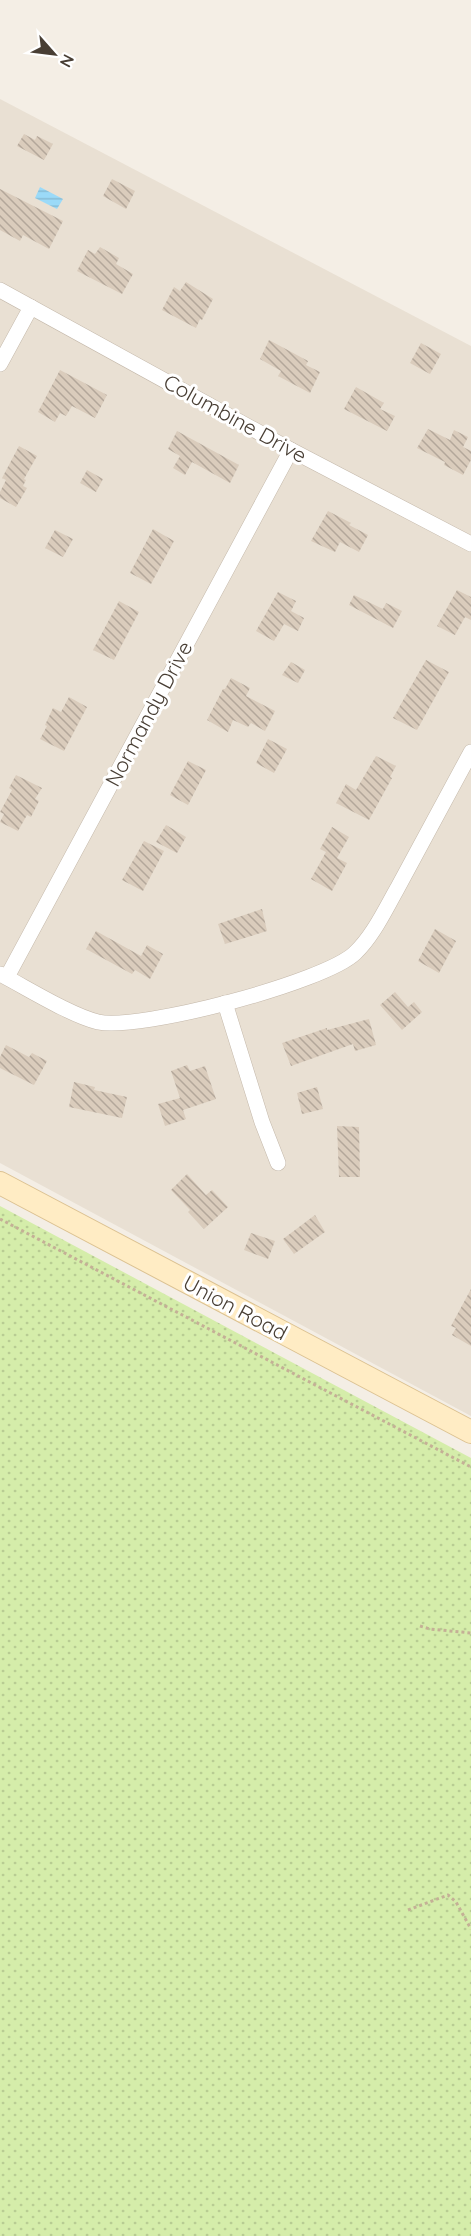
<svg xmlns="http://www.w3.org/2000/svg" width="471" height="2236" viewBox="0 0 471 2236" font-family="Quicksand,sans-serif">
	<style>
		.residential { fill: #e9e0d3 }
		.grass { fill: url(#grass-dots) }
		.water { fill: url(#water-rules) }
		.building { fill: url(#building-back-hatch) }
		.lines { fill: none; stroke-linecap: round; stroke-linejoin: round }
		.minor-casing { stroke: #c4b8aa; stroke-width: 16 }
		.secondary-casing { stroke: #dcc292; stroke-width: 24 }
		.path { stroke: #c4b096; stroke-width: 3; stroke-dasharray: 3 3; stroke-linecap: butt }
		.minor { stroke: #fff; stroke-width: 15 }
		.secondary { stroke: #ffecc4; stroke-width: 22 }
		.labels { text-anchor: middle; stroke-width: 6; stroke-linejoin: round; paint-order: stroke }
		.street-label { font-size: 21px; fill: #483e34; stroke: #fff }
	</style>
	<defs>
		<pattern id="grass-dots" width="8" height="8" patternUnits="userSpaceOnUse" patternTransform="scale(1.5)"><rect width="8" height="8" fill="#d5edaa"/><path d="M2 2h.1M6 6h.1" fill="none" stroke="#b8cc93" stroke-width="1.8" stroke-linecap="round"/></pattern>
		<pattern id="water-rules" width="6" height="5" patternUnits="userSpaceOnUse" patternTransform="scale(1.5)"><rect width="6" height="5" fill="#9bdaf8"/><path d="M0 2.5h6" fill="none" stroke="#87bcd5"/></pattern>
		<pattern id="building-back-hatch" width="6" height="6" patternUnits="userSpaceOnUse" patternTransform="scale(1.5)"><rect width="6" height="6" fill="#daccbc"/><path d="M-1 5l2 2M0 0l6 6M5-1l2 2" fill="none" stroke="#b3a79a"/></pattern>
	</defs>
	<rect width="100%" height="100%" fill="#f4eee5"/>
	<path class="residential" d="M0,99L471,346V1416L0,1163Z"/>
	<path class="grass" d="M0,1206L471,1458V2236H0Z"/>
	<path class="water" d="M40,187L63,199L57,209L35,198Z"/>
	<g class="building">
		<path d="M24,134L35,140L37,136L53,144L44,160L17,146Z"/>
		<path d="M112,179L135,191L126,209L103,196Z"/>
		<path d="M0,189L63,221L49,249L23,235L20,241L0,230Z"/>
		<path d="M100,247L119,258L116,264L133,274L122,294L77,271L88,250L95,254Z"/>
		<path d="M186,282L213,299L202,320L200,319L196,328L162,310L174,287L180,291Z"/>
		<path d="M269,340L308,361L306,365L320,372L310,393L278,376L281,371L260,359Z"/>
		<path d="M421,343L441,354L430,374L410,363Z"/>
		<path d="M60,370L107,395L95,418L72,406L66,416L60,413L55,422L38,412Z"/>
		<path d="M356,387L384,403L380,409L395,416L387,431L344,409Z"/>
		<path d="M428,429L450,440L454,430L468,437L463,447L471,451V460L463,475L444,465L445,462L417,448Z"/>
		<path d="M177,431L239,465L230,483L192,462L185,475L173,468L180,456L168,449Z"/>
		<path d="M19,446L37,456L24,479L26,480L23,486L27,488L16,507L0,498V492L6,480L2,478Z"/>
		<path d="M87,470L103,479L96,492L80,483Z"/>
		<path d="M328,511L351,523L349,525L368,535L359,552L340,542L335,552L311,541Z"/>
		<path d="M153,529L174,541L151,584L130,573Z"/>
		<path d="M55,530L73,539L63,557L45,548Z"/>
		<path d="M457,590L471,597V620L465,617L455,635L437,626Z"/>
		<path d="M278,592L296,601L291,611L304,618L298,631L284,624L274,641L256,631Z"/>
		<path d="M354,595L383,609L386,603L402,611L393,628L349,605Z"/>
		<path d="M119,601L139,612L114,660L93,650Z"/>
		<path d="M426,660L449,672L417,730L393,718Z"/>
		<path d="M291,662L305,670L298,683L282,675Z"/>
		<path d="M231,678L250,688L246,696L275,711L265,731L251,723L248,727L233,720L228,732L207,720L223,689H225Z"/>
		<path d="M69,697L87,707L64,751L40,739L47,726L45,725L53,708L61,712Z"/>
		<path d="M268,739L287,749L274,773L256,763Z"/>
		<path d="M376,756L396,766L390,777L392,778L369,820L336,803L346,784L356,790Z"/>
		<path d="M188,761L206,770L188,805L170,795Z"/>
		<path d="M16,775L42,788L35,799L39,801L31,817L27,815L18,831L0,822L4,814L0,812L12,790L9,788Z"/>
		<path d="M166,825L186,837L177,853L156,842Z"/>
		<path d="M332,827L349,837L337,858L347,863L332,891L311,879L326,852L320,849Z"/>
		<path d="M144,841L164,851L143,891L122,880Z"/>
		<path d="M262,909L267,931L225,944L218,924Z"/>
		<path d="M435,929L456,941L439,973L418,961Z"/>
		<path d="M96,931L141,956L147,945L163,954L150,979L135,970L132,974L86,949Z"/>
		<path d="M395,992L408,1007L414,1002L422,1012L402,1030L380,1005Z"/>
		<path d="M369,1019L376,1045L355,1051L353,1044L291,1066L282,1043L327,1028V1030Z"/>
		<path d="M6,1045L29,1057L32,1053L47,1061L34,1085L0,1068V1057Z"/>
		<path d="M187,1065L190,1071L205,1066L216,1099L183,1110L186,1119L165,1126L158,1104L180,1098L171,1071Z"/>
		<path d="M74,1082L95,1087L94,1090L127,1097L122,1118L69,1107Z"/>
		<path d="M317,1087L323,1109L302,1114L297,1093Z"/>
		<path d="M337,1126L359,1127L360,1177H339Z"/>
		<path d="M187,1174L206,1195L212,1190L228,1207L204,1229L188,1212L190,1210L171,1190Z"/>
		<path d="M315,1215L325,1232L294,1254L283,1239Z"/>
		<path d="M251,1233L275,1241L268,1259L244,1250Z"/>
		<path d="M471,1289V1346L452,1335L456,1328L451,1326Z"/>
	</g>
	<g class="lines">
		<g class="minor-casing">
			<g id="minor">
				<path d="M0,290L291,450L471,544"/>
				<path d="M0,364L31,307"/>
				<path d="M0,974C27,988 70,1015 98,1022C140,1031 325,982 355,953C373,936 385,910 397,889C422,843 446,798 471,752"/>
				<path d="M7,977L291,450"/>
				<path d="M225,1003L262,1122L278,1163"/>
			</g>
		</g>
		<g class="secondary-casing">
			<path id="secondary" d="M0,1183L471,1432"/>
		</g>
		<g class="path">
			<path d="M0,1219L471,1467"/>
			<path d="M420,1626L430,1629L471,1633"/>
			<path d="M408,1910L448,1895L456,1902L471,1929"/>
		</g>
		<use href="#minor" class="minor"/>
		<use href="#secondary" class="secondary"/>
	</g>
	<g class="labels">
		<g class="street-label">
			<text transform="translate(235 419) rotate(29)" y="7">Columbine Drive</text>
			<text transform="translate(149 714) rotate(-62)" y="7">Normandy Drive</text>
			<text transform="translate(235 1308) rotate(28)" y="7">Union Road</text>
		</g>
	</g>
	<g transform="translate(54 54) rotate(118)" stroke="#ffffff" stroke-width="4.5" paint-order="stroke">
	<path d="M0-4.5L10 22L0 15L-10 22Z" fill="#483e34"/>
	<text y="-9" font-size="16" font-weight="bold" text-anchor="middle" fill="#483e34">N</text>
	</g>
</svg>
